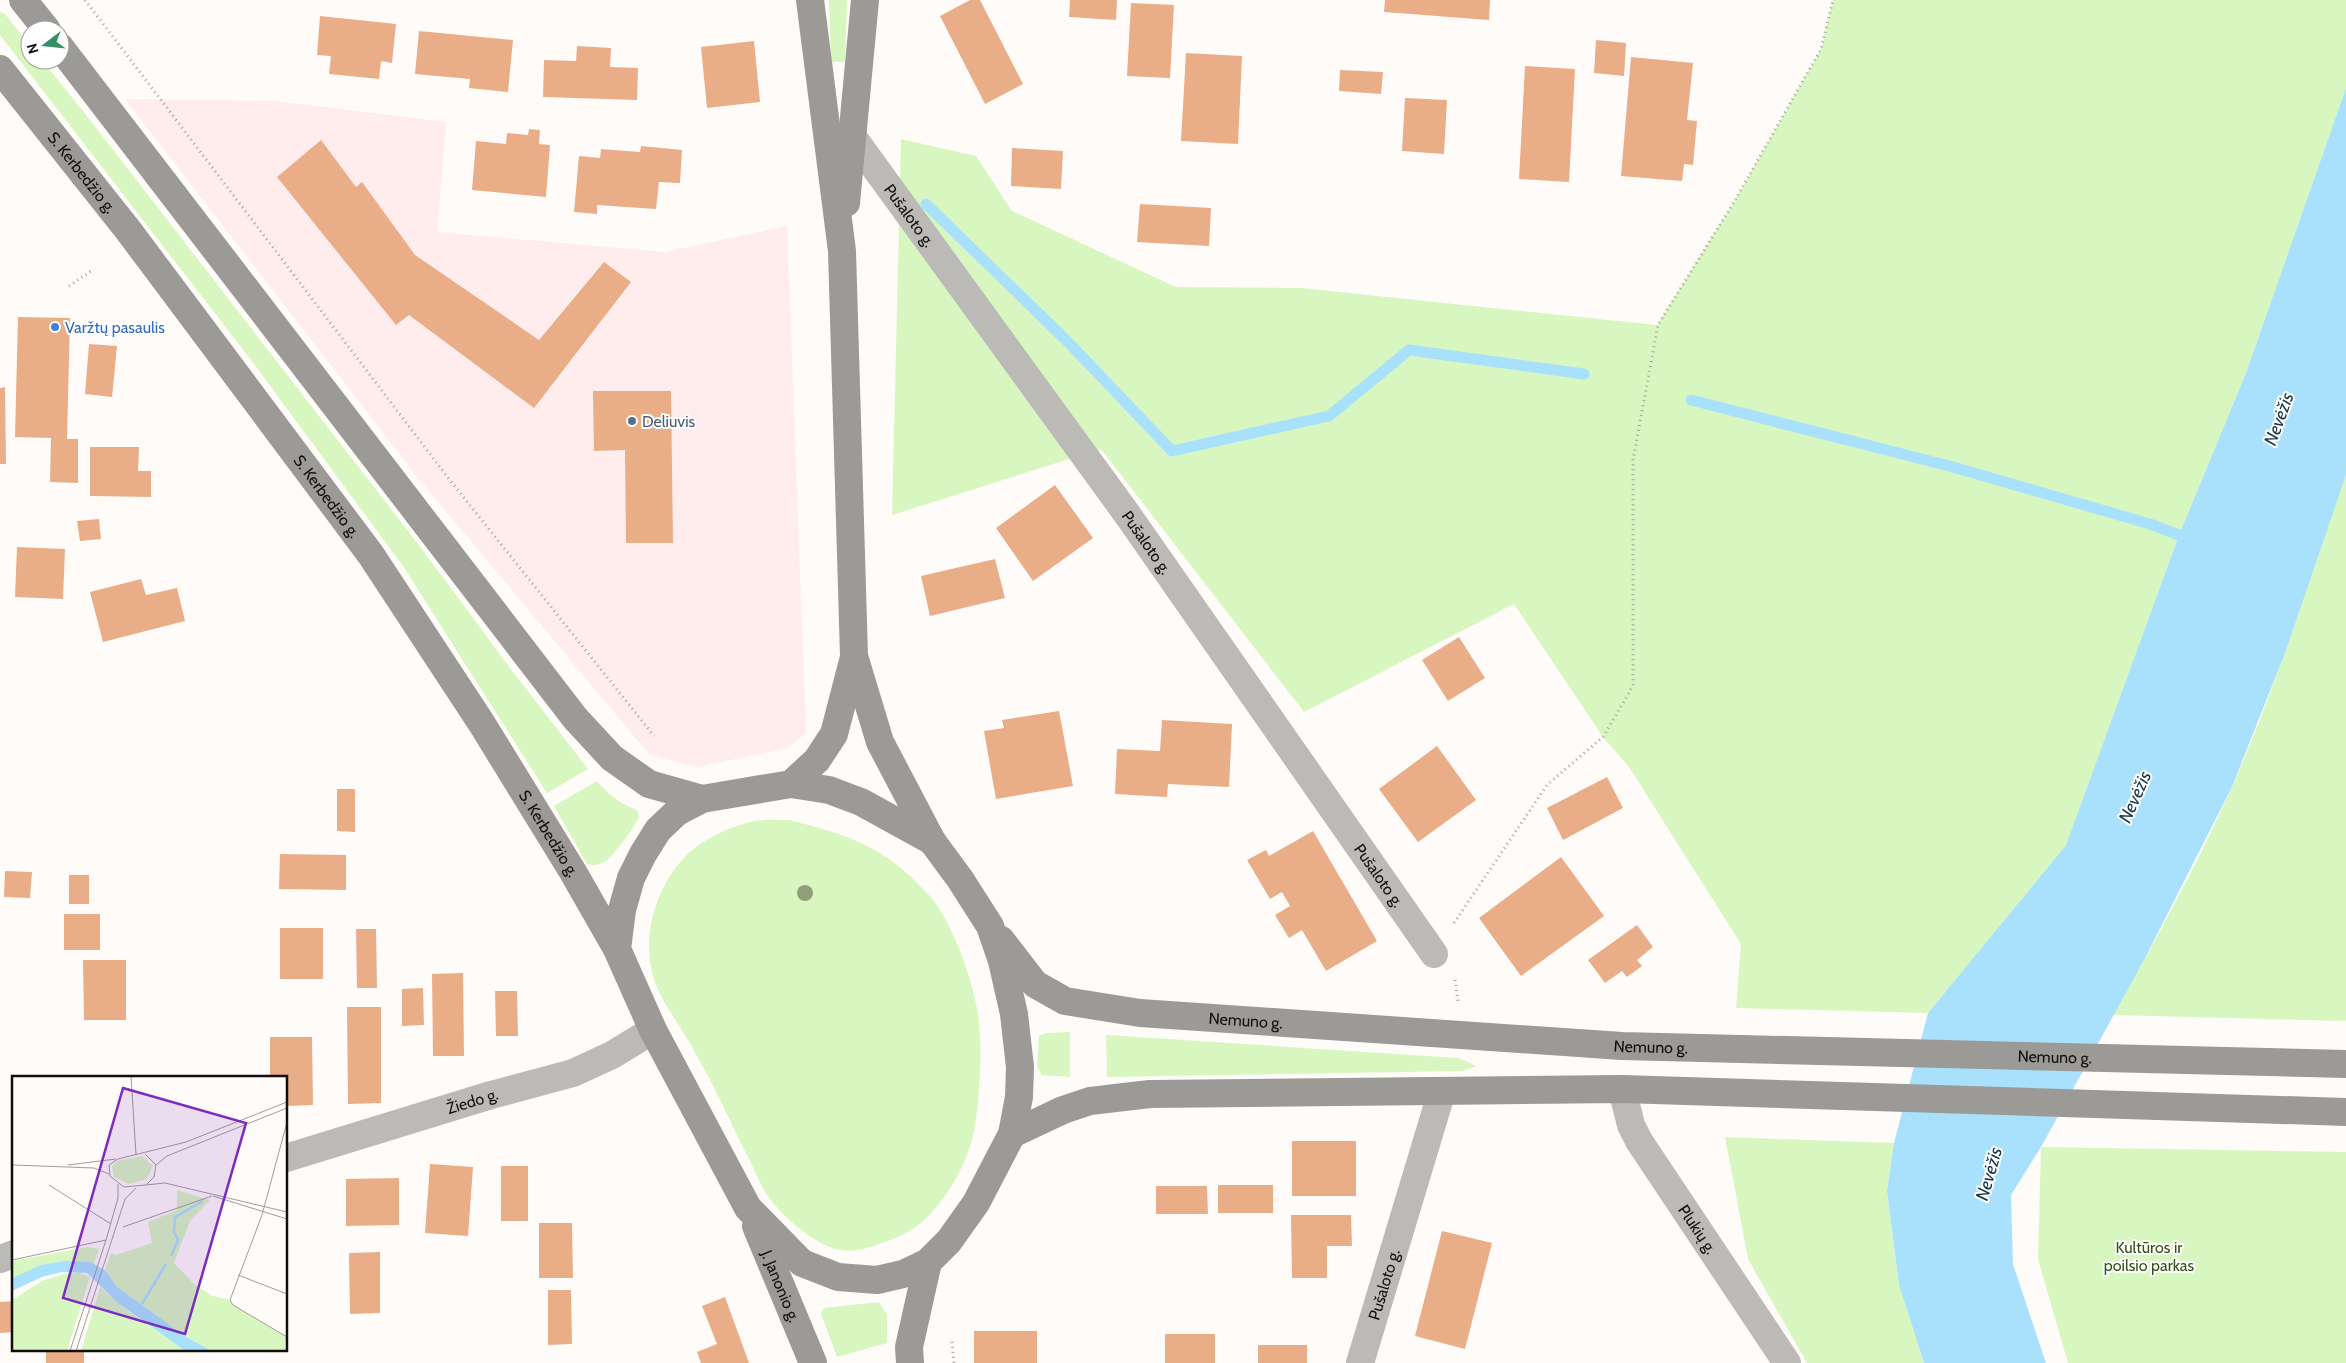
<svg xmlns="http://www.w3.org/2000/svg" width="2346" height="1363" viewBox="0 0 2346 1363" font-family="Cabin,sans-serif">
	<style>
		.commercial { fill: #feedec }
		.green { fill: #d8f7c0 }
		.water { fill: #a9e1fc }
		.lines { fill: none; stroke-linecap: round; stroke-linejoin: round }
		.stream { stroke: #a9e1fc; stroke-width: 11 }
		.building { fill: #e9ae88 }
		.path { stroke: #a4a19f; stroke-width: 3; stroke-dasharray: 1 4; stroke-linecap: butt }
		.minor { stroke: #bbbab7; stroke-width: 28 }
		.secondary { stroke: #9c9a96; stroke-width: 28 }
		.tree { fill: #909e7c }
		.shop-dot { fill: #3f7fe0; stroke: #fff; stroke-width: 2 }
		.service-dot { fill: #5c6f8a; stroke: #fff; stroke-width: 2 }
		.labels { text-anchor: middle; stroke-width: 4; stroke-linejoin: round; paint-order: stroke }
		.street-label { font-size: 16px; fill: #110f0d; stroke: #fff }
		.shop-label { font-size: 16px; fill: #366cbe; stroke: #fff; text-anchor: start }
		.service-label { font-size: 16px; fill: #4e5e75; stroke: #fff; text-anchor: start }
		.park-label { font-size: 16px; fill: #355116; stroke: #fff }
		.water-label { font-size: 18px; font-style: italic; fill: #163746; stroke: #fff }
		.inset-river { fill: none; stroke: #a9e1fc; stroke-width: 2.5 }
		.inset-road { fill: none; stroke: #a09d9a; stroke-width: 1 }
		.view { fill: #7b2cbf; fill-opacity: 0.15; stroke: #7b2cbf; stroke-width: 2.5 }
		.inset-edge { fill: none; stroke: #110f0d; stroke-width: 2.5 }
	</style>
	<rect width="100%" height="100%" fill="#fffbf8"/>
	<path class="commercial" d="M125,99L275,101L446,122L437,232L665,252L787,226L806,733L788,748L697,767L650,755L418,478Z"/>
	<g class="green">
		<path d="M829,0H847L845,62H831Z"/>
		<path d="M1833,0H2346V88L2246,373L2179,535L2066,845L1928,1013L1736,1008L1741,944L1629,767L1603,737L1514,604L1304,712L1101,449L892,515L901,139L976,156L1012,211L1176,287L1301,288L1657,325L1734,202L1821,49Z"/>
		<path d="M0,12L5,14L30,45V60H42L90,120L422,549L510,668L588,769L547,793L403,566L251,360L0,35Z"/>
		<path d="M2346,475V1021L2113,1015C2155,941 2197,865 2232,787C2277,686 2308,579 2346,475Z"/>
		<path d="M597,781C609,795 620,804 637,810L639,817C633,829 616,853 606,861C600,865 593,866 587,864L554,806Z"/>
		<path d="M790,820C851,836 884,846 928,894C953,921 975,985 979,1021C982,1054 980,1108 972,1140C965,1166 950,1192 932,1212C917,1230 899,1237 877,1245C865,1249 854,1252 842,1250C819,1248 788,1221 774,1204C764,1193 757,1176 751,1163C737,1136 725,1109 711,1082C703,1067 694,1050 685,1035C673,1015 657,995 652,972C642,931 658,881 690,852C707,837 732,826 754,821C765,819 778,820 790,820Z"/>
		<path d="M1070,1032V1077L1042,1075L1037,1066L1039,1036L1047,1033Z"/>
		<path d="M1106,1035L1458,1058L1477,1066L1462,1071L1107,1077Z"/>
		<path d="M1725,1137L1894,1143L1887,1191L1899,1285L1924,1363H1807L1748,1259Z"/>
		<path d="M2041,1147L2346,1152V1363H2068L2038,1259Z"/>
		<path d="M879,1302L887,1315V1343L837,1357L821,1314L824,1308Z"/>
	</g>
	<path class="water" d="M2346,88V475L2285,653L2232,787L2144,960L2041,1147L2011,1195L2013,1264L2046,1363H1924L1899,1285L1887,1191L1894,1143L1928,1013L2066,845L2179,535L2246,373Z"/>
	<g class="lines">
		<g class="stream">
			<path d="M926,204L1069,343L1172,451L1329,416L1409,350L1584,374"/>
			<path d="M1691,400L1953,467L2150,524L2192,540"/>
		</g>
	</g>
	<g class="building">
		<path d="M970,0H980L1023,84L985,104L940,16Z"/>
		<path d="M1070,0H1117L1116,20L1069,17Z"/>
		<path d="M1385,0H1490L1489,20L1384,12Z"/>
		<path d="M1131,3L1174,5L1170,78L1127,76Z"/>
		<path d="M320,16L396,24L392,63L381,61L379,79L329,74L331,56L317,55Z"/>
		<path d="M419,31L513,40L508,92L469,88L470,79L415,74Z"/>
		<path d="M1596,40L1626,43L1624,76L1594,73Z"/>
		<path d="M754,41L760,102L707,108L701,47Z"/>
		<path d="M577,46L611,48L610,67L638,68L637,100L543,97L544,60L576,61Z"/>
		<path d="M1186,53L1242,56L1238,144L1181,141Z"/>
		<path d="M1631,57L1693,63L1687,120L1697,121L1693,165L1684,164L1682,181L1621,176Z"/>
		<path d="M1525,66L1575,69L1569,182L1519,179Z"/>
		<path d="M1340,70L1383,72L1381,94L1339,91Z"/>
		<path d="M1405,98L1447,100L1444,154L1402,151Z"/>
		<path d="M529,129L540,130L539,144L550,145L546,197L472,190L476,141L506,144L507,133L528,135Z"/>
		<path d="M321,140L356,187L362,182L415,255L539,340L604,262L631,282L534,408L409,315L396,325L277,177Z"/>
		<path d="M641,146L682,150L680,183L659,182L656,209L597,205V214L574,212L579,156L600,158L601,149L640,152Z"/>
		<path d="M1012,148L1063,151L1061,189L1011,186Z"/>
		<path d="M1140,204L1211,208L1209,246L1137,242Z"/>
		<path d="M18,317L70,318L67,439H78V483L50,482L51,438L15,437Z"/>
		<path d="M89,344L117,346L112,397L85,394Z"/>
		<path d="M5,387L6,464H0V388Z"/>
		<path d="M593,391H671L673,543H626L625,450L594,451Z"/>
		<path d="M90,447H139L138,471H151V497L90,496Z"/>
		<path d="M1055,485L1093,538L1033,581L996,528Z"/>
		<path d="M99,519L101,539L80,541L77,521Z"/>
		<path d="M17,547L65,549L63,599L15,597Z"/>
		<path d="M995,559L1005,598L930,616L921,576Z"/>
		<path d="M141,579L146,595L177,588L185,621L103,642L90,592Z"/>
		<path d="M1459,637L1485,678L1448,701L1422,660Z"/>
		<path d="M1059,711L1073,786L996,799L984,731L1004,728L1002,720Z"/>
		<path d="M1162,720L1232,724L1229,787L1168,784L1167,797L1115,794L1117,749L1160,751Z"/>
		<path d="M1437,746L1476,800L1418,842L1379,789Z"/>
		<path d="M1607,777L1623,808L1563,840L1547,808Z"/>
		<path d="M337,789H355V832L337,831Z"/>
		<path d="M1313,831L1377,941L1326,971L1302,930L1289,938L1275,915L1290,906L1282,892L1270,899L1247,860L1266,850L1269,856Z"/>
		<path d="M280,854L346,855V890L279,889Z"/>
		<path d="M1561,857L1604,916L1521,976L1479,918Z"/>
		<path d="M5,871L32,872L30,898L4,897Z"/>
		<rect x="69" y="875" width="20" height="29"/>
		<rect x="64" y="914" width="36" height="36"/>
		<path d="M1637,925L1653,947L1637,960L1642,966L1627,977L1622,971L1605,983L1588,960Z"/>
		<rect x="280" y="928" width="43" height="51"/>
		<path d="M356,929H376L377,988H357Z"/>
		<path d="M83,960H126V1020H84Z"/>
		<path d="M463,973L464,1056H433L432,974Z"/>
		<path d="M423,988L424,1025L402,1026V989Z"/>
		<path d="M495,991H517L518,1036H496Z"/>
		<path d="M347,1007H381V1103L348,1104Z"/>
		<path d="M270,1037H312L313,1105L286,1106V1077H270Z"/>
		<rect x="1292" y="1141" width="64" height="55"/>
		<path d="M430,1164L473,1167L468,1236L425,1233Z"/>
		<rect x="501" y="1166" width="27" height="55"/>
		<path d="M399,1178V1225L346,1226V1179Z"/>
		<rect x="1218" y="1185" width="55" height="28"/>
		<path d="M1156,1186H1207L1208,1214H1156Z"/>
		<path d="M1291,1215H1351L1352,1246H1327V1278H1292Z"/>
		<path d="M539,1223H572L573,1278H539Z"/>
		<path d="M1442,1231L1492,1243L1465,1349L1415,1336Z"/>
		<path d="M380,1252V1313L350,1314L349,1253Z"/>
		<path d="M548,1290H571L572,1344L548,1345Z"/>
		<path d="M725,1297L749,1363H701L697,1352L717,1344L702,1306Z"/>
		<path d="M14,1301V1332L0,1333V1302Z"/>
		<rect x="974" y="1331" width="63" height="32"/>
		<rect x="1165" y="1334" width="50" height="29"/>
		<rect x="1258" y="1345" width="49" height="18"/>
		<rect x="46" y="1349" width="38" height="14"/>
	</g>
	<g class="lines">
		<g class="path">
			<path d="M85,0L449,479L654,736"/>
			<path d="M69,286L91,271"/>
			<path d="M1454,923L1547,785L1603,737L1633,686V460L1658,325L1734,202L1821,49L1833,0"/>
			<path d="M1455,980L1458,1001"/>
			<path d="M952,1342L954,1363"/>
		</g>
		<g class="minor">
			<path id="s1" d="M852,136L1127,514L1434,954"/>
			<path id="s2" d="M1622,1089L1631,1125L1639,1141L1787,1363"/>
			<path id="s3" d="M286,1158L491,1095L573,1073L612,1055L653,1030"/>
			<path d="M0,1259L14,1254"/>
			<path id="s4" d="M1360,1363L1442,1091"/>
		</g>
		<g class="secondary">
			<path d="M23,0L47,30"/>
			<path d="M810,0L842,251L854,656L880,742L932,841"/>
			<path d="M60,47L575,718L612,758L649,784L702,799"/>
			<path id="s5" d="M0,69L128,230L371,555L482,724L573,872L617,949L653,1030L748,1208L802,1263L838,1277L877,1280L903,1274L928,1262L949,1241L976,1203L1012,1134L1019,1097L1020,1067L1014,1014L1002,961L990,926L960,879L932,841L861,802L829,790L791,784L702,799L677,812L658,830L643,854L631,878L622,910L617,949"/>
			<path d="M846,203L865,0"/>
			<path d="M791,784L817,760L834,734L854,657"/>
			<path id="s6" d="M1001,940L1035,984L1065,1001L1140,1013L1622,1046L2346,1064"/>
			<path d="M1012,1134L1063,1110L1090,1101L1150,1094L1622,1089L2346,1112"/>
			<path id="s7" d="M756,1226L813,1363"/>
			<path d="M910,1363L909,1347L928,1262"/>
		</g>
	</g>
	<circle class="tree" cx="805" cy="893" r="8"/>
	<circle class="shop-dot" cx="55" cy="327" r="5"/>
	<circle class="service-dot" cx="632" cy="421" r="5"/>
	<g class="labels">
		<g class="street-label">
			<text dy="6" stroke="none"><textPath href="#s5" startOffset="132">S. Kerbedžio g.</textPath></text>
			<text dy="6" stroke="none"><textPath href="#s1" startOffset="98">Pušaloto g.</textPath></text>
			<text dy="6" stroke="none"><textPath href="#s5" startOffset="538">S. Kerbedžio g.</textPath></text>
			<text dy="6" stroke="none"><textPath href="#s1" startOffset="502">Pušaloto g.</textPath></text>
			<text dy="6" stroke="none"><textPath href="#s5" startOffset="942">S. Kerbedžio g.</textPath></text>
			<text dy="6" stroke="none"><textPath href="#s1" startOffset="908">Pušaloto g.</textPath></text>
			<text dy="6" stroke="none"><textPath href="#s6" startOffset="272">Nemuno g.</textPath></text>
			<text dy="6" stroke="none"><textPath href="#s6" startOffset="678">Nemuno g.</textPath></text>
			<text dy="6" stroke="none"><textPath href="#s6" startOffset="1082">Nemuno g.</textPath></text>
			<text dy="6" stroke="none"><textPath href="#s3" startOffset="195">Žiedo g.</textPath></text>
			<text dy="6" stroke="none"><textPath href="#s2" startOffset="161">Plukių g.</textPath></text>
			<text dy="6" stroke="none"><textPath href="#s4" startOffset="82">Pušaloto g.</textPath></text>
			<text dy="6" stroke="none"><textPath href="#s7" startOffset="65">J. Janonio g.</textPath></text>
		</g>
		<g class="shop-label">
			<text x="65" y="333">Varžtų pasaulis</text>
		</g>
		<g class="service-label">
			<text x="642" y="427">Deliuvis</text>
		</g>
		<g class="park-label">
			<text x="2149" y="1253">Kultūros ir<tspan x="2149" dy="18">poilsio parkas</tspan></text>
		</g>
		<g class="water-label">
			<text transform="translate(2279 419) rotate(-70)" y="6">Nevėžis</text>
			<text transform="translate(2135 797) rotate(-66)" y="6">Nevėžis</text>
			<text transform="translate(1989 1174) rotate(-74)" y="6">Nevėžis</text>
		</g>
	</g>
	<g transform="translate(12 1076)">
		<rect width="275" height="275" fill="#fffbf8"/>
		<path d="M130,80L141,90L135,103L117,108L102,101L100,90L106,85ZM165,114L198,124L178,145L162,187L183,209L201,220L218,224L221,229L275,261V275H200L174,262L105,211L93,194L99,177L104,179L140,167L136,146L165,134ZM76,171L87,173L82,188L78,186L0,202V185ZM68,197L78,201L55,275H0V224L30,205L52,198ZM88,211L116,235L174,275H69Z" fill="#d8f7c0"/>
		<path d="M53,185L78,186L93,194L105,211L174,261L200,275L172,274L106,227L75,197L50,196L30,201L0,215V202L29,189Z" fill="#a9e1fc"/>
		<path class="inset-river" d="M159,180L166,164L162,156L163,141L191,125M130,228L154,188"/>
		<path class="inset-road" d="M119,0L124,79M275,46L250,139L218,224L221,229L275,261M133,78L144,89L142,101L134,109L112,111L98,100L97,89L106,83L174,66L275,26M0,89L82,92L97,98M56,89L104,83M144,89L155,80L275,32M37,109L99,148M134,109L153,107L275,136M201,120L275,143M111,151L200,120M0,184L94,164M226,199L275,218M58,275L94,164L106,122V108M64,275L113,123L124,112"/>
		<path class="view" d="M111,12L234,47L173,258L51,222Z"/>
		<rect width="275" height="275" class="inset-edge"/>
	</g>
	<g transform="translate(45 45) rotate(254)"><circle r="24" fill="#ffffff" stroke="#a09f9e"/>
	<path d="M0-4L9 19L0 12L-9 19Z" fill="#368f65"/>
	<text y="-8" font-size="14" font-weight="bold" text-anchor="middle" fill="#110f0d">N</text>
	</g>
</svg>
